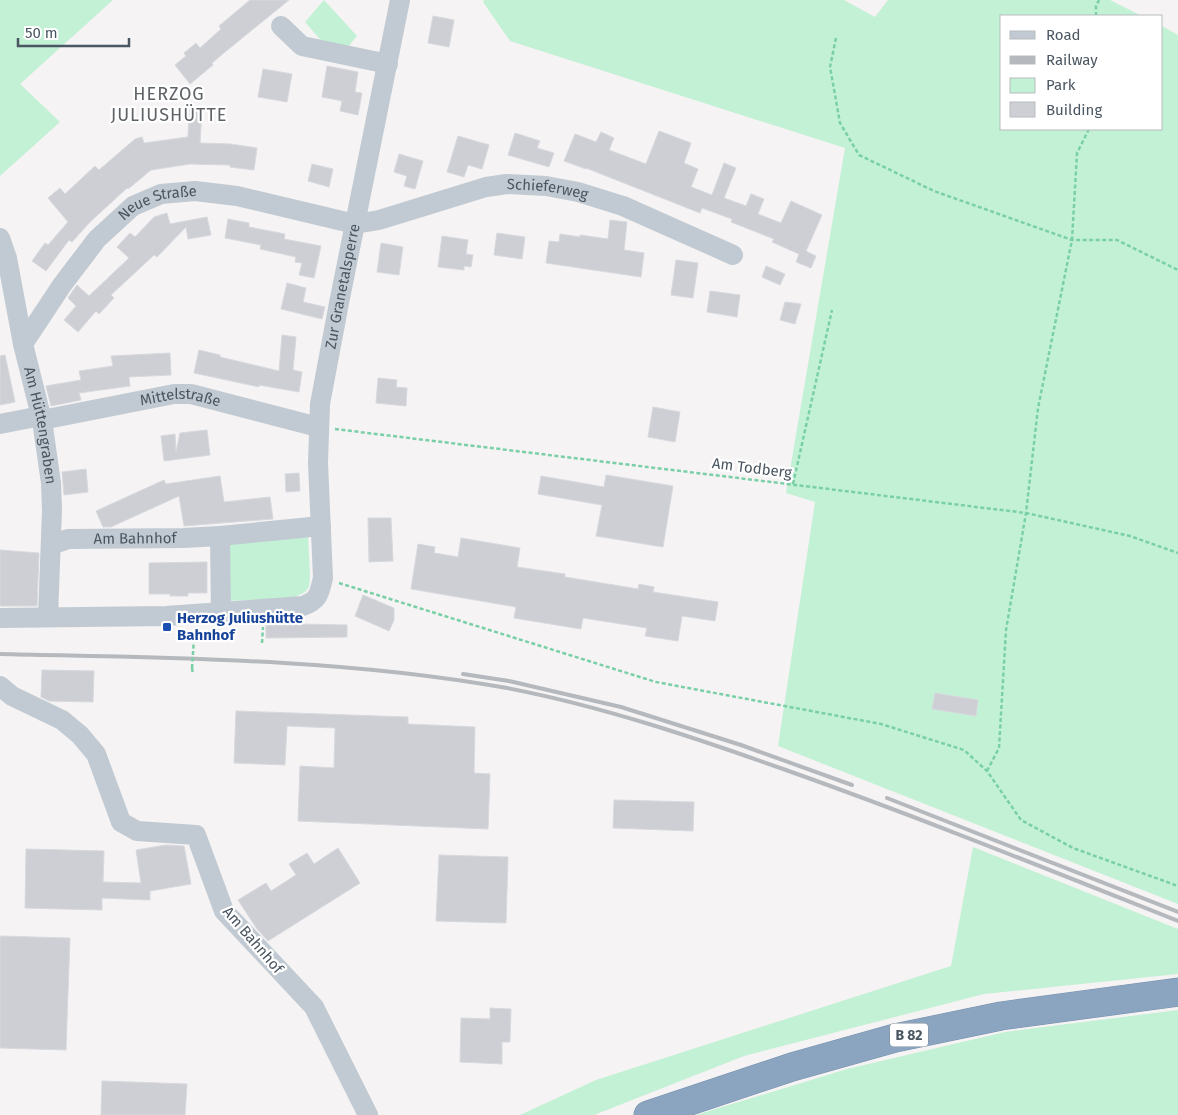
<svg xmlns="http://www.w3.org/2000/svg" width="1178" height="1115" viewBox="0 0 1178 1115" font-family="'Fira Sans',sans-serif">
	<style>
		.green { fill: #c3f1d5 }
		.building { fill: #cdcfd5; stroke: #d7d9de }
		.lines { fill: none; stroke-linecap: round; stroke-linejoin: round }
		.highway-casing { stroke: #7690ad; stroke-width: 29 }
		.path { stroke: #7ad0a6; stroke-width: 2.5; stroke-dasharray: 4 2.5; stroke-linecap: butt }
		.minor { stroke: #c1cad2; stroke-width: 20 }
		.highway { stroke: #8ba5c1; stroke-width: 28 }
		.rail { stroke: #b5b8bd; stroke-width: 4 }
		.path-bridge { stroke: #7ad0a6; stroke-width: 2.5; stroke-dasharray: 4 2.5; stroke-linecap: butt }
		.transit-dot { fill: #1a4fb4; stroke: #fff; stroke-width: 2 }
		.labels { text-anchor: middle; stroke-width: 4.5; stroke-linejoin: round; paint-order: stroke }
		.shield { fill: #fff; stroke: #808990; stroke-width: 1 }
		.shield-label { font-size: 14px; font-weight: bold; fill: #4a5661 }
		.street-label { font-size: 15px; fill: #4a5661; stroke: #fff }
		.transit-label { font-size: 15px; font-weight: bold; fill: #164399; stroke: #fff; text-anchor: start }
		.quarter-label { font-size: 18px; letter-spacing: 1px; fill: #5f6368; stroke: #fff }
	</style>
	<rect width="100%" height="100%" fill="#f5f3f3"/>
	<g class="green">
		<path d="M0,0H113L20,84L60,122L0,176Z"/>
		<path d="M324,0L357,36L346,49L324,44L305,22Z"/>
		<path d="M484,0H844L875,17L888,0H1110L1142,16H1002V129H1162V26L1178,35V904L778,746L815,502L786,493L845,148L510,41L483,2Z"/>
		<path d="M308,534L310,576L309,587L305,592L293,598L229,601L227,542Z"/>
		<path d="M973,847L1178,929V974L984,994L744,1056L594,1115H520L596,1080L951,966Z"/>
		<path d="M1178,1010V1115H696L847,1069L1005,1032Z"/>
	</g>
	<g class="building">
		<path d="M250,0H289L225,52L212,63L213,65L190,84L175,65L186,56L184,53L196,43L200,48L221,29L219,26Z"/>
		<path d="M433,16L454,20L449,47L428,43Z"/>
		<path d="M327,66L358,72L355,92L362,93L358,115L340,111L342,101L322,97Z"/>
		<path d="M263,69L292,74L287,102L258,97Z"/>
		<path d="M189,109L202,110L200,143L231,144L257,148L254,170L230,167V165L190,164L151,170L128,189L127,188L90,222L72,242L69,240L46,271L32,261L45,243L48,245L68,222L48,198L60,188L65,194L95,166L99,170L135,139L142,137L144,143L188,137Z"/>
		<path d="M659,131L691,143L684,163L698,169L691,187L712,195L724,163L736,168L724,198L746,206L751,194L764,199L758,214L781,223L791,201L822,215L806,251L816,256L811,268L796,262L799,254L772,242L774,239L731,222L732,219L702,208L700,213L586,168V169L564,161L575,134L596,142L601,132L614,138L609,150L646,164Z"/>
		<path d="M515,133L540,141L537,148L554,153L549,167L508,155Z"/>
		<path d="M458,136L489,145L482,169L468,165L464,177L447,172Z"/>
		<path d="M399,154L423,161L415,189L404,186L407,176L394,172Z"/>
		<path d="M312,164L333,169L329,187L308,181Z"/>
		<path d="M167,213L170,224L207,217L211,235L188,239L186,227L157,257L154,255L111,295L114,298L99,314L96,311L78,332L64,320L76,306L68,298L72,292L77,285L89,296L129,258L117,247L130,233L135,237L154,217Z"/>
		<path d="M228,219L249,223V227L285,234L284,239L321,246L314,278L299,275L302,263L295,262L296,257L260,249L261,245L225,238Z"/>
		<path d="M610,220L627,222L624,250L644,253L641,277L546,263L549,241L559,242L560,234L580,237V235L608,239Z"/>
		<path d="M497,233L525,237L522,259L494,255Z"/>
		<path d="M442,236L468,240L466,254L473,255L471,267L464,266V270L438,267Z"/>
		<path d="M381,243L403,247L399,275L377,272Z"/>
		<path d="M676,260L698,263L693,298L671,295Z"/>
		<path d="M766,266L785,274L780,285L762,277Z"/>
		<path d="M287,283L306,288L303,302L325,307L322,319L281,309Z"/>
		<path d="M710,291L740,295L737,317L707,312Z"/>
		<path d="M785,302L801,304L795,324L780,320Z"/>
		<path d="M282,335L296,337L293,370L302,372L299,392L259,385V387L194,373L199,350L220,355V357L279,371Z"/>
		<path d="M170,353L171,375L129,377L130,386L79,393L81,400L51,406L46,386L81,380L79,371L113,366L111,356Z"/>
		<path d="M5,355L15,402L0,405V356Z"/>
		<path d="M378,378L397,380L396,387L407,388L406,406L376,403Z"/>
		<path d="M653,407L680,412L675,442L648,437Z"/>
		<path d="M207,430L210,455L164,461L161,436L175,434L176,452L180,433Z"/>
		<path d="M86,469L88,492L64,495L62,472Z"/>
		<path d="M299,473L300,491L286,492L285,474Z"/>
		<path d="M606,475L673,486L663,547L596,536L602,505L538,494L541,476L604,487Z"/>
		<path d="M220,476L224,502L270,497L273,519L184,526L179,496L111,527H103L96,511L164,480L166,484Z"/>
		<path d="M368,518H391L393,561L369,562Z"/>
		<path d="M461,538L520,548L517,567L565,574V577L638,589L639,584L654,587L653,592L718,602L715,621L682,616L678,641L645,636L647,628L583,618L581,629L514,618L516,607L411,589L418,544L435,547L434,553L458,557Z"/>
		<path d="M0,550L39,553L37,606H0Z"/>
		<path d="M207,562V593H188V596H170V594H149V563Z"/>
		<path d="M363,595L394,608V620L389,631L355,616Z"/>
		<path d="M298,618V624L347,625V637L266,638V621Z"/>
		<path d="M42,670L94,671L93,702L49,701L41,697Z"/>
		<path d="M935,693L978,700L976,716L932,709Z"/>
		<path d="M236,711L408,717V724L475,727L474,773L490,774L488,829L298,821L300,766L334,768L335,728L287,726L285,765L234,763Z"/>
		<path d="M614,800L694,802L693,831L613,828Z"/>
		<path d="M166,845L184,846L191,884L150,891V900L102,898V910L25,908L26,849L104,851L103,882L141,883L136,850Z"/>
		<path d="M338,848L360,883L268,941L257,929L238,900L266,883L271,891L296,875L289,864L307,853L314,864Z"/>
		<path d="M439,855L508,857L506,923L436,921Z"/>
		<path d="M0,936L70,938L66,1050L0,1048Z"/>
		<path d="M490,1008L511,1009L510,1042H502V1064L460,1062L461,1018L490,1019Z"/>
		<path d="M102,1081L187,1084L185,1115H101Z"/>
	</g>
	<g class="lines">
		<g class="highway-casing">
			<path id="highway" d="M648,1115L792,1067L895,1038L1001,1016L1178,992"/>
		</g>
		<g class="path">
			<path d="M1096,16V6L1099,0"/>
			<path d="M836,38L830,67L840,123L859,155L934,191L1072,240H1117L1178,270"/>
			<path d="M335,429L1026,513L1130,536L1178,553"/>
			<path d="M793,484L832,310"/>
			<path d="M339,583L656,682L881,724L964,750L987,771L1021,820L1073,848L1178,886"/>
			<path d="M194,638V630"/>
			<path d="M262,643L263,627"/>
			<path d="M192,668L193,674"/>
			<path d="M987,771L999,748L1006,630L1026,513L1038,408L1072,240L1077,153L1089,129"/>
		</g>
		<g class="minor">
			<path d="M281,26L302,46L388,64"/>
			<path id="s1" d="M0,238L7,258L23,344L42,420L51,483L52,510L48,617"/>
			<path id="s2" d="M23,344L62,285L97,239L133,206L161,194L195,191L237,196L355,224L379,220L486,187L507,184L546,186L578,192L623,206L733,255"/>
			<path id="s3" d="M42,420L174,394H191L318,427"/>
			<path d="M0,424L41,416"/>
			<path d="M220,536L221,612"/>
			<path id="s4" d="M51,545L68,539L183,538L220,536L321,526"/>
			<path id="s5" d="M0,618L166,616L303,606C319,600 319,594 323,578L318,463L320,404L339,303L400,0"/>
			<path d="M0,686L12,696L62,720L80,735L96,754L121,822L137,831L196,835L224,911L314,1007L368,1115"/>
		</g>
		<use href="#highway" class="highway"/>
		<g class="rail">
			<path d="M0,654C169,658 340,658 507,688C601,706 693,737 783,769C916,816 1047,869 1178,921"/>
			<path d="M463,674L509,681L621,707L741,745L852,785"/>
			<path d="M887,798L1178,912"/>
		</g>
		<path class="path-bridge" d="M192,668L194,638"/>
	</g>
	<rect class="transit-dot" x="162" y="622" width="10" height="10" rx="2.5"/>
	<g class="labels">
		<rect class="shield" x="890" y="1023.5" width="38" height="23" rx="4"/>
		<g class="shield-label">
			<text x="909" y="1040">B 82</text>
		</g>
		<g class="street-label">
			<text dy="5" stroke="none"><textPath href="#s2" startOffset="604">Schieferweg</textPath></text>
			<text dy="5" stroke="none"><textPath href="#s2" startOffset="202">Neue Straße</textPath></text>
			<text dy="5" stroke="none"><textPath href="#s5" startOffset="634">Zur Granetalsperre</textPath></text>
			<text dy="5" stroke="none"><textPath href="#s3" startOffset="141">Mittelstraße</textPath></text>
			<text dy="5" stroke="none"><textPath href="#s1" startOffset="192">Am Hüttengraben</textPath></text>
			<text transform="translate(752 468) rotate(7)" y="5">Am Todberg</text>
			<text dy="5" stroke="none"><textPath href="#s4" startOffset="85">Am Bahnhof</textPath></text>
			<text transform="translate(253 940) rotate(49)" y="5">Am Bahnhof</text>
		</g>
		<g class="transit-label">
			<text x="177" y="623">Herzog Juliushütte<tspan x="177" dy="17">Bahnhof</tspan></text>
		</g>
		<g class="quarter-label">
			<text x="169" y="100">HERZOG<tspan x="169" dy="21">JULIUSHÜTTE</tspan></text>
		</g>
	</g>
	<rect x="1000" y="15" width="162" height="115" fill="#ffffff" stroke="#b7bbc0"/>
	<rect x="1010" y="31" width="25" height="8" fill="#c1cad2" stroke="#b7bbc0"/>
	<text x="1046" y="40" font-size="15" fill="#4a5661">Road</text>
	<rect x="1010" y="56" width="25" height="8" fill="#b5b8bd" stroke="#b7bbc0"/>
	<text x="1046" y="65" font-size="15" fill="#4a5661">Railway</text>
	<rect x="1010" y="78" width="25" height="15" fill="#c3f1d5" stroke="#b7bbc0"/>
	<text x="1046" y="90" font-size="15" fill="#4a5661">Park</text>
	<rect x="1010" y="102" width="25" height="15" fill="#cdcfd5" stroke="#b7bbc0"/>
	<text x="1046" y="115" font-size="15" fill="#4a5661">Building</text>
	<path d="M18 38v8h111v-8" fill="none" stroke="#4a5661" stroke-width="2.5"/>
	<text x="25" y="38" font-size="15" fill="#4a5661" stroke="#ffffff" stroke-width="4" paint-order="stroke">50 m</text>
</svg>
